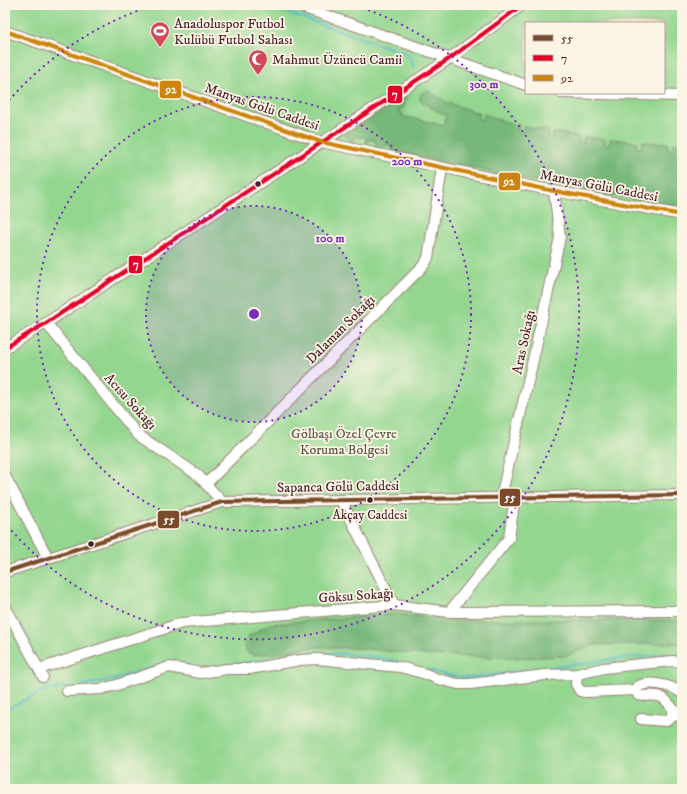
<svg xmlns="http://www.w3.org/2000/svg" width="687" height="794" viewBox="0 0 687 794" font-family="'IM FELL DW Pica',serif">
	<style>
		.green { fill: #93d68f; stroke: #6e7a5d; fill-rule: evenodd }
		.forest { fill: #76b77a; stroke: #606b52 }
		.lines { fill: none; stroke-linecap: round; stroke-linejoin: round }
		.stream { stroke: #4bb5c9; stroke-width: 2 }
		.minor-casing { stroke: #9d8178; stroke-width: 12 }
		.minor { stroke: #fff; stroke-width: 10 }
		.bus-1-casing { stroke: #fcf5e5; stroke-width: 7 }
		.bus-2-casing { stroke: #fcf5e5; stroke-width: 7 }
		.bus-3-casing { stroke: #fcf5e5; stroke-width: 7 }
		.bus-1 { stroke: #7a4b2a; stroke-width: 4 }
		.bus-2 { stroke: #e4002b; stroke-width: 4 }
		.bus-3 { stroke: #cc840b; stroke-width: 4 }
		.ring { fill: none; stroke: #7b2cbf; stroke-width: 2; stroke-dasharray: 2 4 }
		.bus-dot { fill: #4a1f2b; stroke: #fcf5e5; stroke-width: 1.5 }
		.labels { text-anchor: middle; stroke-width: 3.5; stroke-linejoin: round; paint-order: stroke }
		.bus-label { font-size: 13px; fill: #4a1f2b; stroke: #fcf5e5 }
		.poi-label { font-size: 14px; fill: #4a1f2b; stroke: #fcf5e5; text-anchor: start }
		.street-label { font-size: 14px; fill: #4a1f2b; stroke: #fcf5e5 }
		.park-label { font-size: 14px; fill: #605649; stroke: #fcf5e5 }
		.centre { fill: #7b2cbf; stroke: #fcf5e5; stroke-width: 2 }
		.ring-label { font-size: 12px; text-anchor: middle; font-weight: bold; fill: #7b2cbf; stroke: #fcf5e5; stroke-width: 3.5; stroke-linejoin: round; paint-order: stroke }
		.line-badge { stroke: #fcf5e5; stroke-width: 1.5 }
		.badge-label { font-size: 11px; text-anchor: middle; font-weight: bold; fill: #fff }
	</style>
	<rect width="100%" height="100%" fill="#fcf5e5"/>
	<filter id="ink" filterUnits="userSpaceOnUse"><feTurbulence type="fractalNoise" baseFrequency=".025" numOctaves="2"/><feDisplacementMap in="SourceGraphic" scale="8" xChannelSelector="R" yChannelSelector="G"/><feConvolveMatrix kernelMatrix="1 2 1 2 8 2 1 2 1" color-interpolation-filters="sRGB"/></filter>
	<filter id="wash" filterUnits="userSpaceOnUse"><feTurbulence type="fractalNoise" baseFrequency=".012" numOctaves="4" result="noise"/><feDisplacementMap in="SourceGraphic" scale="16" xChannelSelector="R" yChannelSelector="G"/><feGaussianBlur stdDeviation="0.9" result="paint"/><feColorMatrix in="noise" values="0 0 0 0 0 0 0 0 0 0 0 0 0 0 0 0 0 1.4 0 .05"/><feComposite in="paint" operator="in"/></filter>
	<g filter="url(#wash)">
		<rect width="100%" height="100%" fill="#f0e3c4"/>
		<path class="green" d="M5,5H682V789H5ZM526,23H664V93H526Z"/>
		<g class="forest">
			<path d="M427,90L448,103L479,113L478,119L482,120L484,114L508,123L519,125L518,131L523,132L524,126L549,131L548,137L552,138L554,132L579,137V143H583L584,137L605,139V145H609L610,139L637,142V148H642V142L668,143V149H673V143L682,144V208L519,178L392,151V146L384,145L383,149L375,147L376,141L368,139L367,145H365L367,138L356,136L354,142L348,140L346,138V135L406,96L407,99L405,103L403,109H399L398,112L403,113L402,116L443,125L446,116L420,101L421,94Z"/>
			<path d="M396,614L454,620H682V643L594,645L566,656L511,658L426,655L369,649L313,647L271,654L252,655L247,652L244,645L249,636L270,624Z"/>
		</g>
		<g class="lines">
			<g class="stream">
				<path d="M265,5L407,54L410,58L414,68"/>
				<path d="M235,664C259,661 283,656 307,654C338,652 370,655 399,662"/>
				<path d="M428,670L452,676L464,678L487,676L623,658L666,655L682,656"/>
				<path d="M83,685L116,679L169,662L193,667"/>
				<path d="M5,710L46,690L65,687"/>
			</g>
		</g>
	</g>
	<g filter="url(#ink)">
		<g class="lines">
			<g class="minor-casing">
				<g id="minor">
					<path d="M296,5L526,85"/>
					<path d="M5,31L321,142L554,191L682,215"/>
					<path d="M561,93L682,96"/>
					<path d="M46,323L138,435L198,475L222,502"/>
					<path d="M5,348L46,323L449,59L522,5"/>
					<path d="M5,476L48,558"/>
					<path d="M206,484L424,265L428,258L442,168"/>
					<path d="M501,497L533,360L560,237L554,191"/>
					<path d="M341,500L394,605"/>
					<path d="M5,572L222,502L682,495"/>
					<path d="M5,606L43,677"/>
					<path d="M449,612L509,538L513,510L514,497"/>
					<path d="M39,669L182,623L394,605L449,612L682,611"/>
					<path d="M577,674L576,684L580,691L585,692L636,690"/>
					<path d="M67,691L101,689L117,685L169,667L201,673L227,669H249L300,660L317,659L400,667L426,674L438,679L458,684H470L545,675L577,674L604,668L631,665L672,661L682,662"/>
					<path d="M682,693C671,685 649,680 637,687L636,690L638,695C645,697 654,694 661,697C670,701 673,713 682,718"/>
					<path d="M641,719L666,721L672,717V709"/>
				</g>
			</g>
			<use href="#minor" class="minor"/>
			<g class="bus-1-casing">
				<path id="bus-1" d="M5,572L222,502L682,495"/>
			</g>
			<g class="bus-2-casing">
				<path id="bus-2" d="M5,348L46,323L449,59L522,5"/>
			</g>
			<g class="bus-3-casing">
				<path id="bus-3" d="M5,31L321,142L554,191L682,215"/>
			</g>
			<use href="#bus-1" class="bus-1"/>
			<use href="#bus-2" class="bus-2"/>
			<use href="#bus-3" class="bus-3"/>
		</g>
	</g>
	<circle cx="254" cy="314" r="108" fill="#7b2cbf" fill-opacity=".12"/>
	<g class="ring">
		<circle cx="254" cy="314" r="108"/>
		<circle cx="254" cy="314" r="217"/>
		<path d="M5 105A325 325 0 0 1 151 6M357 6A325 325 0 1 1 5 523"/>
	</g>
	<defs>
		<g id="stadium-pin" transform="scale(1)"><path d="M0 17L-7.5 6A9.5 9.5 0 1 1 7.5 6Z" fill="#d1495b" stroke="#fcf5e5"/><path d="M0-5a6.5 5 0 1 0 0 10a6.5 5 0 1 0 0-10ZM-3.5-1.8h7v3.6h-7Z" fill="#fff"/></g>
		<g id="mosque-pin" transform="scale(1)"><path d="M0 17L-7.5 6A9.5 9.5 0 1 1 7.5 6Z" fill="#d1495b" stroke="#fcf5e5"/><path d="M3.5-4.9A6 6 0 1 0 3.5 4.9A5 5 0 1 1 3.5-4.9Z" fill="#fff"/></g>
	</defs>
	<g fill-rule="evenodd">
		<use href="#stadium-pin" x="160" y="31"/>
		<use href="#mosque-pin" x="258" y="59"/>
	</g>
	<g class="bus-dot">
		<circle cx="258" cy="184" r="3.5"/>
		<circle cx="370" cy="500" r="3.5"/>
		<circle cx="91" cy="544" r="3.5"/>
	</g>
	<g class="labels">
		<g class="bus-label">
			<text x="370" y="519">Akçay Caddesi</text>
		</g>
		<g class="poi-label">
			<text x="174" y="28">Anadoluspor Futbol<tspan x="174" dy="16">Kulübü Futbol Sahası</tspan></text>
			<text x="272" y="64">Mahmut Üzüncü Camii</text>
		</g>
		<g class="street-label">
			<text transform="translate(262 106) rotate(19)" y="5">Manyas Gölü Caddesi</text>
			<text transform="translate(599 185) rotate(11)" y="5">Manyas Gölü Caddesi</text>
			<text transform="translate(340 329) rotate(-45)" y="5">Dalaman Sokağı</text>
			<text transform="translate(523 342) rotate(-78)" y="5">Aras Sokağı</text>
			<text transform="translate(131 401) rotate(48)" y="5">Acısu Sokağı</text>
			<text transform="translate(338 486) rotate(-1)" y="5">Sapanca Gölü Caddesi</text>
			<text transform="translate(356 595) rotate(-4)" y="5">Göksu Sokağı</text>
		</g>
		<g class="park-label">
			<text x="344" y="438">Gölbaşı Özel Çevre<tspan x="344" dy="16">Koruma Bölgesi</tspan></text>
		</g>
	</g>
	<circle cx="254" cy="314" r="6" class="centre"/>
	<g class="ring-label">
		<text x="484" y="88">300 m</text>
		<text x="407" y="165">200 m</text>
		<text x="330" y="242">100 m</text>
	</g>
	<g class="line-badge">
		<rect x="159" y="80" width="23" height="19" rx="4" fill="#cc840b"/>
		<rect x="387" y="85" width="16" height="19" rx="4" fill="#e4002b"/>
		<rect x="498" y="172" width="23" height="19" rx="4" fill="#cc840b"/>
		<rect x="128" y="255" width="15" height="19" rx="4" fill="#e4002b"/>
		<rect x="499" y="488" width="22" height="19" rx="4" fill="#7a4b2a"/>
		<rect x="157" y="510" width="23" height="19" rx="4" fill="#7a4b2a"/>
	</g>
	<g class="badge-label">
		<text x="171" y="93">92</text>
		<text x="395" y="98">7</text>
		<text x="509" y="185">92</text>
		<text x="136" y="268">7</text>
		<text x="510" y="501">55</text>
		<text x="169" y="523">55</text>
	</g>
	<rect width="687" height="794" fill="none" stroke="#fcf5e5" stroke-width="20"/>
	<rect x="525" y="22" width="140" height="72" fill="#fcf5e5" stroke="#b59f9b"/>
	<rect x="533" y="35" width="20" height="6" fill="#7a4b2a" stroke="#b59f9b"/>
	<text x="561" y="42" font-size="12" fill="#4a1f2b">55</text>
	<rect x="533" y="55" width="20" height="6" fill="#e4002b" stroke="#b59f9b"/>
	<text x="561" y="62" font-size="12" fill="#4a1f2b">7</text>
	<rect x="533" y="75" width="20" height="6" fill="#cc840b" stroke="#b59f9b"/>
	<text x="561" y="82" font-size="12" fill="#4a1f2b">92</text>
</svg>
